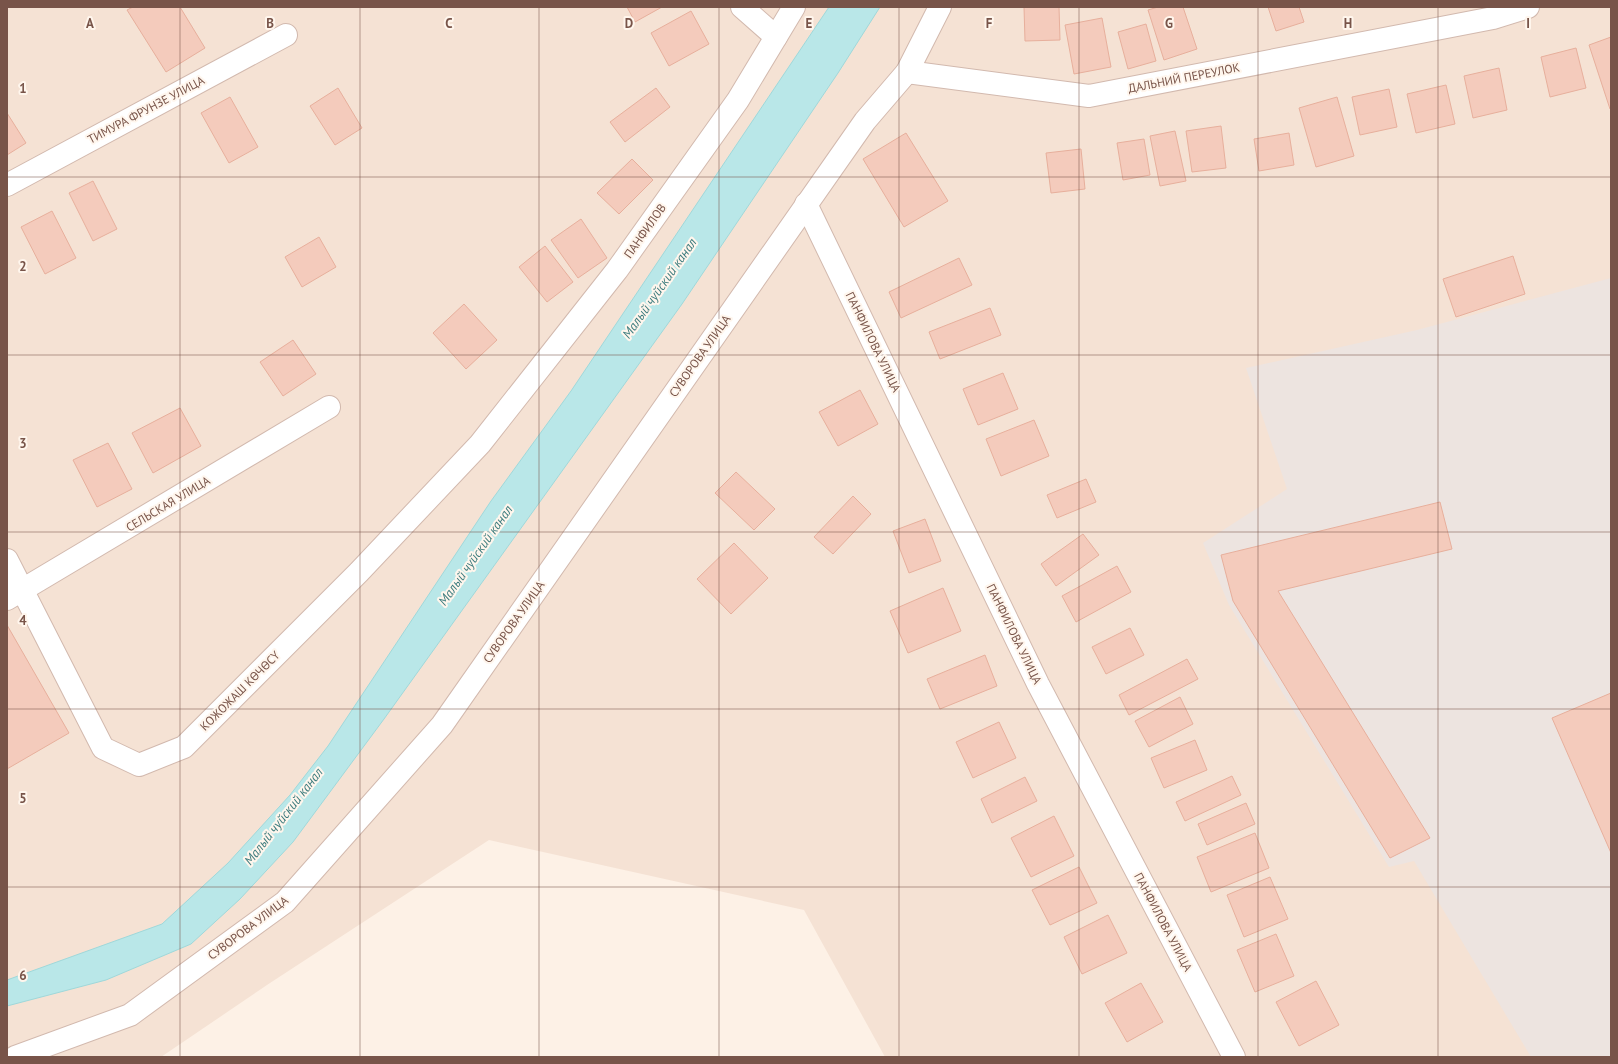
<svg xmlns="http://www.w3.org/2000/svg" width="1618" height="1064" viewBox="0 0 1618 1064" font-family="'PT Sans',sans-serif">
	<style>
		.residential { fill: #f5e2d4 }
		.industrial { fill: #ede4e0 }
		.water { fill: #b9e7e8; stroke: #9fd8da }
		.building { fill: #f4cbbc; stroke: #e7af9c }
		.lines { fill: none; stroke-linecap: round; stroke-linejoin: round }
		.minor-casing { stroke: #d2b9ae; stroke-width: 24 }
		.minor { stroke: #fff; stroke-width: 22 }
		.grid { fill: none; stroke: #785449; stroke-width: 1; stroke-opacity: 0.55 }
		.labels { text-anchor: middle; stroke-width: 4; stroke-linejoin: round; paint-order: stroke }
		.street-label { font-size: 12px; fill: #785449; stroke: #fff6ed }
		.water-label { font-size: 13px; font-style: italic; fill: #3c7b7d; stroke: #fff6ed }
		.grid-label { font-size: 13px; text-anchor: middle; font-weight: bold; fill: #785449; stroke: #fff6ed; stroke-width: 4; stroke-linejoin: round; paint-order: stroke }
	</style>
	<rect width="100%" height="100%" fill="#fdf1e6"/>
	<path class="residential" d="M7,7H1611V1057H885L804,910L489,840L270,983L161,1057H7Z"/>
	<path class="industrial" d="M1611,278V1057H1531L1414,861L1389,867L1229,605L1203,543L1287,489L1246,368L1417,330Z"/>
	<path class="water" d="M829,7H880L838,73L682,304L384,719L293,842L240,899L191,944L106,980L7,1006V980L162,924L228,863L290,795L328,746L491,501L571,391Z"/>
	<g class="building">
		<path d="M133,7H180L205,48L166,72L127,10Z"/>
		<path d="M627,7H662L635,22Z"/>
		<path d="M1024,7H1059L1060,40L1025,41Z"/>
		<path d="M1158,7H1183L1197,49L1164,60L1148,10Z"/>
		<path d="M1268,7H1299L1304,22L1276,31Z"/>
		<path d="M691,11L709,44L669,66L651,33Z"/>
		<path d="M1102,18L1111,67L1074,74L1065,25Z"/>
		<path d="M1146,24L1156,61L1128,69L1118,32Z"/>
		<path d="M1611,37V109H1610L1589,45Z"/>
		<path d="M1576,48L1586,88L1550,97L1541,57Z"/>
		<path d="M1499,68L1507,110L1473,118L1464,76Z"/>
		<path d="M1446,85L1455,124L1416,133L1407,94Z"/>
		<path d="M338,88L362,128L335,145L310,106Z"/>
		<path d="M656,88L670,107L625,142L610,122Z"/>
		<path d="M1389,89L1397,127L1360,135L1352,97Z"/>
		<path d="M230,97L258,147L229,163L201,113Z"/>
		<path d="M1337,97L1354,156L1316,167L1299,108Z"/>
		<path d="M7,113L26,143L7,155Z"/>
		<path d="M1221,126L1226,168L1192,172L1186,131Z"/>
		<path d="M1175,131L1186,181L1160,186L1150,136Z"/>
		<path d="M906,133L948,201L904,227L863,159Z"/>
		<path d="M1289,133L1294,165L1259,171L1254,139Z"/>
		<path d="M1144,139L1150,175L1123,180L1117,143Z"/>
		<path d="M1081,149L1085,189L1051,193L1046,153Z"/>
		<path d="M632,159L653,180L619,214L597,193Z"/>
		<path d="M93,181L117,229L93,241L69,193Z"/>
		<path d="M52,211L76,258L45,274L21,227Z"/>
		<path d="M581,219L607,258L578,278L551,240Z"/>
		<path d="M319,237L336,267L302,287L285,257Z"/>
		<path d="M545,246L573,282L547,302L519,267Z"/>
		<path d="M1513,256L1525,294L1456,317L1443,279Z"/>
		<path d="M959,258L972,285L901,318L889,292Z"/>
		<path d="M464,304L497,340L466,369L433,333Z"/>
		<path d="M990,308L1001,335L940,359L929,332Z"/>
		<path d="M293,340L316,374L283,396L260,362Z"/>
		<path d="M1003,373L1018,409L978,425L963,389Z"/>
		<path d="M860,390L878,424L838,446L819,412Z"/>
		<path d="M180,408L201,446L153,473L132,433Z"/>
		<path d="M1034,420L1049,456L1001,476L986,439Z"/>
		<path d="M108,443L132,489L97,507L73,460Z"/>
		<path d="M736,472L775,509L754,530L715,493Z"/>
		<path d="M1086,479L1096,502L1057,518L1047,495Z"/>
		<path d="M853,496L871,514L833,554L814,537Z"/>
		<path d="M1440,502L1452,549L1278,591L1430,838L1390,858L1233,601L1221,555Z"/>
		<path d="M925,519L941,561L909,573L893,531Z"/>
		<path d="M1083,534L1099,555L1056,586L1041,564Z"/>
		<path d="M734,543L768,578L731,614L697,579Z"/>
		<path d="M1117,566L1131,592L1076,622L1062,596Z"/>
		<path d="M943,588L961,631L908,653L890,611Z"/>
		<path d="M7,625L69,733L7,769Z"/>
		<path d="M1130,628L1144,655L1106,674L1092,647Z"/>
		<path d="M985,655L997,686L940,709L927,679Z"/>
		<path d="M1187,659L1198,679L1129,715L1119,695Z"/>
		<path d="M1611,693V853L1552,718Z"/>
		<path d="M1180,697L1193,724L1149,747L1135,721Z"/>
		<path d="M999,722L1016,758L973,778L956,742Z"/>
		<path d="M1195,740L1207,770L1164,788L1151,758Z"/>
		<path d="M1232,776L1241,795L1185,821L1176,802Z"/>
		<path d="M1025,777L1037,801L992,823L981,799Z"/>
		<path d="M1246,803L1255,824L1207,845L1198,824Z"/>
		<path d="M1054,816L1074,856L1031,877L1011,838Z"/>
		<path d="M1255,833L1269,868L1211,892L1197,857Z"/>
		<path d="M1079,867L1097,903L1050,925L1032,890Z"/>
		<path d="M1270,877L1288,919L1244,937L1227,895Z"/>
		<path d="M1108,915L1127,953L1082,974L1064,937Z"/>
		<path d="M1276,934L1294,976L1255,992L1237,950Z"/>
		<path d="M1316,981L1339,1025L1299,1046L1276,1002Z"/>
		<path d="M1141,983L1163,1022L1127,1042L1105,1003Z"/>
	</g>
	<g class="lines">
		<g class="minor-casing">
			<g id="minor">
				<path d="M742,7L776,37"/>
				<path d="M907,72L1089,96L1493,18L1528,7"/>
				<path d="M7,185L286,35"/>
				<path d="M806,204L1038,684L1234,1057"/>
				<path d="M7,560L103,748L139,765L184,747L359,572L480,444L617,270L738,100L794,7"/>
				<path d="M7,599L329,407"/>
				<path d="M15,1057L130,1015L285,902L442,725L865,121L907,72L940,7"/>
			</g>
		</g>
		<use href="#minor" class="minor"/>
	</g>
	<path class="grid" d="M180,7V1057M360,7V1057M539,7V1057M719,7V1057M899,7V1057M1079,7V1057M1258,7V1057M1438,7V1057M7,177H1611M7,355H1611M7,532H1611M7,709H1611M7,887H1611"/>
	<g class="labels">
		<g class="street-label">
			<text transform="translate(1184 78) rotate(-11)" y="4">ДАЛЬНИЙ ПЕРЕУЛОК</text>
			<text transform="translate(146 110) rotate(-28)" y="4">ТИМУРА ФРУНЗЕ УЛИЦА</text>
			<text transform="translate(645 231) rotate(-55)" y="4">ПАНФИЛОВ</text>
			<text transform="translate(873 342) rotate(64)" y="4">ПАНФИЛОВА УЛИЦА</text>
			<text transform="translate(700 356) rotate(-55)" y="4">СУВОРОВА УЛИЦА</text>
			<text transform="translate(168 504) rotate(-31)" y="4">СЕЛЬСКАЯ УЛИЦА</text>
			<text transform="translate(514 622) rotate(-55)" y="4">СУВОРОВА УЛИЦА</text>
			<text transform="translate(1014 634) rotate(64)" y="4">ПАНФИЛОВА УЛИЦА</text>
			<text transform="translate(240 691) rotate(-45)" y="4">КОЖОЖАШ КӨЧӨСҮ</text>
			<text transform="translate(1163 922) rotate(62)" y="4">ПАНФИЛОВА УЛИЦА</text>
			<text transform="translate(248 928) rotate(-37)" y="4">СУВОРОВА УЛИЦА</text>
		</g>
		<g class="water-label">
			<text transform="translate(659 288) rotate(-55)" y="5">Малый чуйский канал</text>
			<text transform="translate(475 555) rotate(-55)" y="5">Малый чуйский канал</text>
			<text transform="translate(283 816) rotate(-52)" y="5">Малый чуйский канал</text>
		</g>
	</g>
	<g class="grid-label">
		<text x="90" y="28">A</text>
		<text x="270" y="28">B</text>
		<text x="449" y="28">C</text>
		<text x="629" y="28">D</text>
		<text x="809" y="28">E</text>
		<text x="989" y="28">F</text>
		<text x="1169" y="28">G</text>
		<text x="1348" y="28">H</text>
		<text x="1528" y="28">I</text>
		<text x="23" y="93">1</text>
		<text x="23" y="271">2</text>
		<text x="23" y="448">3</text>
		<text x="23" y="625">4</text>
		<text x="23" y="803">5</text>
		<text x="23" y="980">6</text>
	</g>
	<rect width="1618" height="1064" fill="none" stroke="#785449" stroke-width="16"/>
</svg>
